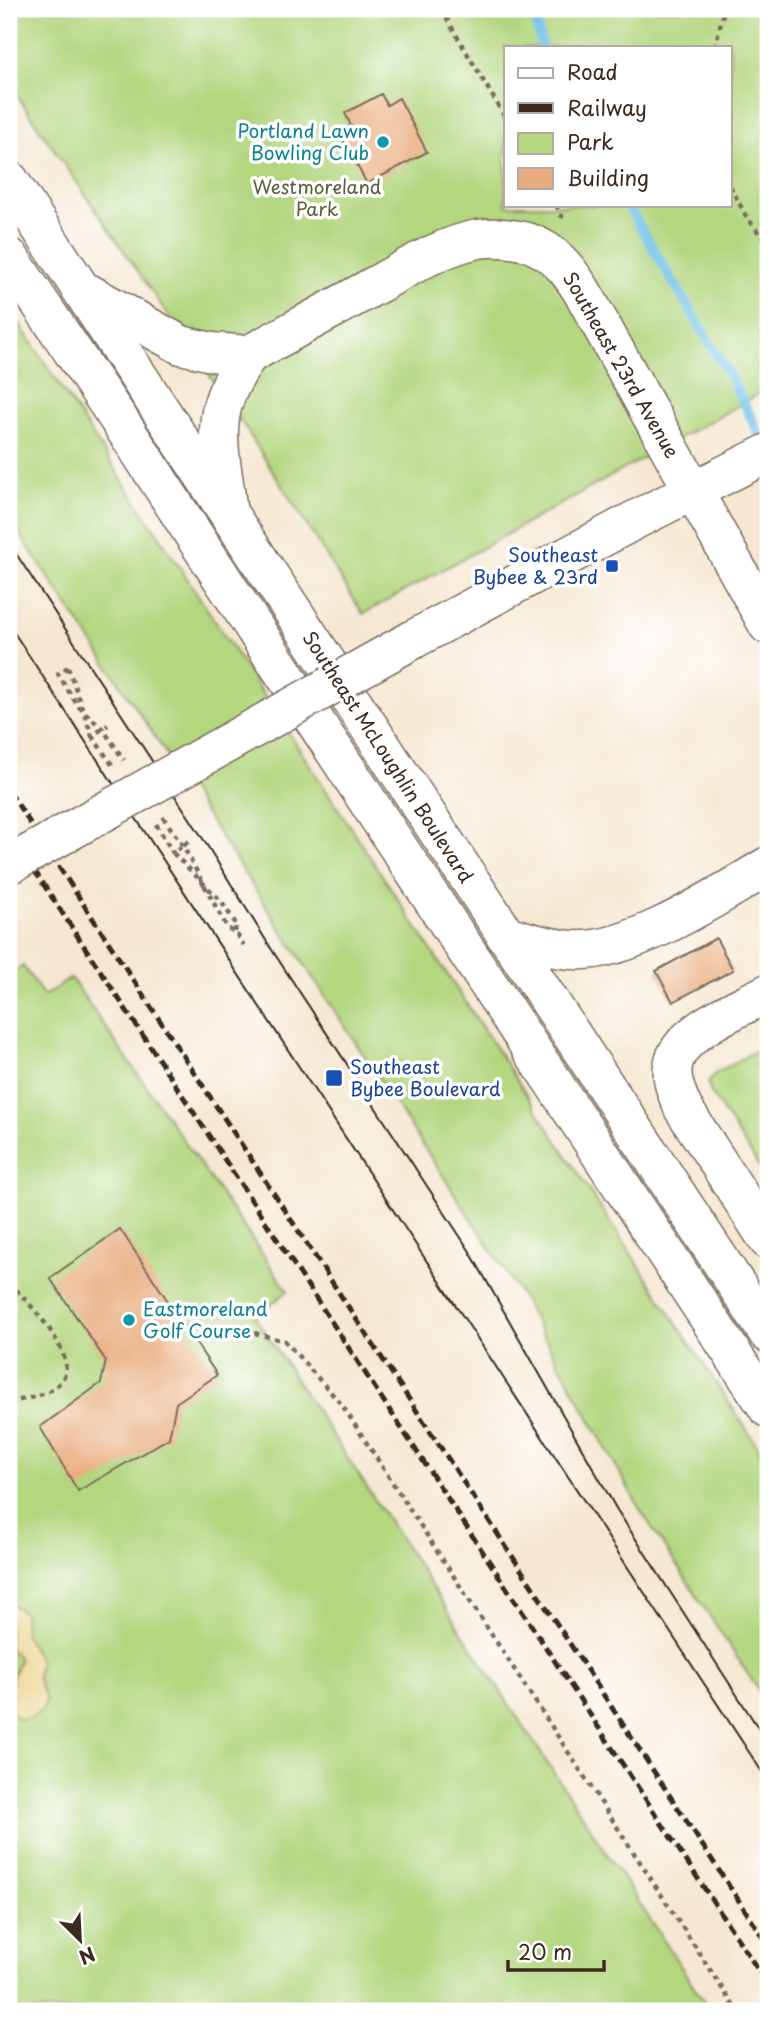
<svg xmlns="http://www.w3.org/2000/svg" width="777" height="2020" viewBox="0 0 777 2020" font-family="'Playpen Sans',sans-serif">
	<style>
		.green { fill: #b3d67f; stroke: #77804e; stroke-width: 2; fill-rule: evenodd }
		.sand { fill: #eeda9e; stroke: #94825e; stroke-width: 2 }
		.lines { fill: none; stroke-linecap: round; stroke-linejoin: round }
		.stream { stroke: #6ec0ea; stroke-width: 10 }
		.building { fill: #e9ad7f }
		.secondary-casing { stroke: #7c6c5d; stroke-width: 41 }
		.highway-casing { stroke: #7c6c5d; stroke-width: 41 }
		.path { stroke: #7c6c5d; stroke-width: 4.5; stroke-dasharray: 5 5; stroke-linecap: butt }
		.secondary { stroke: #fff; stroke-width: 38 }
		.highway { stroke: #fff; stroke-width: 38 }
		.tram { stroke: #3b2a1e; stroke-width: 2 }
		.rail { stroke: #3b2a1e; stroke-width: 5; stroke-dasharray: 10 5; stroke-linecap: butt }
		.secondary-bridge-casing { stroke: #7c6c5d; stroke-width: 41; stroke-linecap: butt }
		.path-bridge { stroke: #7c6c5d; stroke-width: 4.5; stroke-dasharray: 5 5; stroke-linecap: butt }
		.secondary-bridge { stroke: #fff; stroke-width: 38 }
		.culture-dot { fill: #0f9aa8; stroke: #fff; stroke-width: 2.5 }
		.transit-dot { fill: #1a4fb4; stroke: #fff; stroke-width: 2.5 }
		.labels { text-anchor: middle; stroke-width: 7; stroke-linejoin: round; paint-order: stroke }
		.culture-label { font-size: 19px; fill: #0d838f; stroke: #fff; text-anchor: end }
		.park-label { font-size: 19px; fill: #5f5e3b; stroke: #fff }
		.street-label { font-size: 19px; fill: #3b2a1e; stroke: #fff }
		.transit-label { font-size: 19px; fill: #164399; stroke: #fff; text-anchor: end }
	</style>
	<rect width="100%" height="100%" fill="#fff"/>
	<filter id="ink" filterUnits="userSpaceOnUse"><feTurbulence type="fractalNoise" baseFrequency=".0143" numOctaves="2"/><feDisplacementMap in="SourceGraphic" scale="14" xChannelSelector="R" yChannelSelector="G"/><feConvolveMatrix kernelMatrix="1 2 1 2 8 2 1 2 1" color-interpolation-filters="sRGB"/></filter>
	<filter id="wash" filterUnits="userSpaceOnUse"><feTurbulence type="fractalNoise" baseFrequency=".00686" numOctaves="4" result="noise"/><feDisplacementMap in="SourceGraphic" scale="28" xChannelSelector="R" yChannelSelector="G"/><feGaussianBlur stdDeviation="1.57" result="paint"/><feColorMatrix in="noise" values="0 0 0 0 0 0 0 0 0 0 0 0 0 0 0 0 0 1.4 0 .05"/><feComposite in="paint" operator="in"/></filter>
	<g filter="url(#wash)">
		<rect width="100%" height="100%" fill="#f5e7d1"/>
		<g class="green">
			<path d="M9,9H768V389L363,614L239,418L9,84ZM506,47H730V205H506Z"/>
			<path d="M9,308L768,1462V1705L641,1511L519,1292L144,720L9,518Z"/>
			<path d="M23,966L44,996L71,978L288,1291L255,1317L710,2011H9V974Z"/>
			<path d="M768,1044V1180L710,1091L708,1082L716,1073Z"/>
		</g>
		<path class="sand" d="M13,1605L24,1613L25,1635L40,1661L37,1677L46,1700C43,1714 31,1719 18,1719L11,1711L12,1677L19,1661L17,1655L9,1649V1606Z"/>
		<g class="lines">
			<g class="stream">
				<path d="M533,9L542,47"/>
				<path d="M627,205L731,378L766,447"/>
			</g>
		</g>
		<g id="blocks">
			<g class="building">
				<path d="M381,94L387,105L399,98L427,152L367,184L339,132L351,126L345,113Z"/>
				<path d="M716,938L733,970L673,1002L656,971Z"/>
				<path d="M120,1229L217,1375L176,1403L169,1438L78,1491L40,1427L101,1383L106,1361L50,1278Z"/>
			</g>
		</g>
	</g>
	<g filter="url(#ink)">
		<use href="#blocks" fill-opacity="0" stroke="#7c6c5d" stroke-width="2"/>
		<g class="lines">
			<g class="secondary-casing">
				<g id="secondary">
					<path d="M248,355C290,332 333,309 376,285C407,268 442,246 478,239C493,237 512,238 527,242C556,251 573,275 587,300L768,625"/>
					<path d="M414,639L633,521L768,453"/>
				</g>
			</g>
			<g class="highway-casing">
				<g id="highway">
					<path d="M9,180L768,1333"/>
					<path d="M9,257L121,423L307,709L768,1408"/>
					<path d="M88,293L181,345L212,352L248,355C238,372 226,389 222,408C214,438 224,475 227,506"/>
					<path d="M505,935C528,941 551,949 574,950C630,954 719,895 768,866"/>
					<path d="M768,993C740,1008 684,1029 674,1061C669,1077 677,1094 683,1108L768,1240"/>
				</g>
			</g>
			<g class="path">
				<path d="M441,9L506,119"/>
				<path d="M715,47L724,9"/>
				<path d="M730,186L747,218L768,244"/>
				<path d="M556,205L562,216L561,218"/>
				<path d="M68,667L58,674L78,706L103,729L124,760"/>
				<path d="M92,736L113,766"/>
				<path d="M163,817L183,846L228,929L235,932L244,945"/>
				<path d="M156,824L173,853"/>
				<path d="M183,846L189,841"/>
				<path d="M235,932L236,924"/>
				<path d="M9,1283C26,1299 78,1353 63,1378C53,1395 26,1399 9,1402"/>
				<path d="M235,1328L285,1341L342,1405L737,2011"/>
			</g>
			<use href="#secondary" class="secondary"/>
			<use href="#highway" class="highway"/>
			<g class="tram">
				<path d="M9,543L200,834L272,950L469,1250L617,1510L768,1743"/>
				<path d="M9,625L768,1781"/>
			</g>
			<g class="rail">
				<path d="M9,791L768,1945"/>
				<path d="M9,832L768,1985"/>
			</g>
			<g class="secondary-bridge-casing">
				<path id="secondary-bridge" d="M9,865L414,639"/>
			</g>
			<g class="path-bridge">
				<path d="M68,667L92,736L108,725"/>
				<path d="M189,841L173,853L221,901L236,924"/>
			</g>
			<use href="#secondary-bridge" class="secondary-bridge"/>
		</g>
	</g>
	<g class="culture-dot">
		<circle cx="383" cy="142" r="7"/>
		<circle cx="129" cy="1320" r="7"/>
	</g>
	<g class="transit-dot">
		<rect x="605" y="559" width="14" height="14" rx="3.5"/>
		<rect x="325" y="1069" width="18" height="18" rx="3.5"/>
	</g>
	<g class="labels">
		<g class="culture-label">
			<text x="369" y="138">Portland Lawn<tspan x="369" dy="22">Bowling Club</tspan></text>
			<text x="143" y="1316" text-anchor="start">Eastmoreland<tspan x="143" dy="22">Golf Course</tspan></text>
		</g>
		<g class="park-label">
			<text x="317" y="194">Westmoreland<tspan x="317" dy="22">Park</tspan></text>
		</g>
		<g class="street-label">
			<text transform="translate(621 365) rotate(60)" y="7">Southeast 23rd Avenue</text>
			<text transform="translate(388 757) rotate(57)" y="7">Southeast McLoughlin Boulevard</text>
		</g>
		<g class="transit-label">
			<text x="598" y="562">Southeast<tspan x="598" dy="22">Bybee &amp; 23rd</tspan></text>
			<text x="350" y="1074" text-anchor="start">Southeast<tspan x="350" dy="22">Bybee Boulevard</tspan></text>
		</g>
	</g>
	<rect width="777" height="2020" fill="none" stroke="#fff" stroke-width="35"/>
	<rect x="504" y="46" width="228" height="161" fill="#ffffff" stroke="#b1aaa5" stroke-width="2"/>
	<rect x="518" y="68" width="35" height="10" fill="#ffffff" stroke="#b1aaa5" stroke-width="2"/>
	<text x="567" y="80" font-size="21" fill="#3b2a1e">Road</text>
	<rect x="518" y="103" width="35" height="10" fill="#3b2a1e" stroke="#b1aaa5" stroke-width="2"/>
	<text x="567" y="116" font-size="21" fill="#3b2a1e">Railway</text>
	<rect x="518" y="133" width="35" height="21" fill="#b3d67f" stroke="#b1aaa5" stroke-width="2"/>
	<text x="567" y="150" font-size="21" fill="#3b2a1e">Park</text>
	<rect x="518" y="168" width="35" height="21" fill="#e9ad7f" stroke="#b1aaa5" stroke-width="2"/>
	<text x="567" y="186" font-size="21" fill="#3b2a1e">Building</text>
	<g transform="translate(80 1940) rotate(156)" stroke="#ffffff" stroke-width="5" paint-order="stroke">
	<path d="M0-5L12 26L0 18L-12 26Z" fill="#3b2a1e"/>
	<text y="-10" font-size="19" font-weight="bold" text-anchor="middle" fill="#3b2a1e">N</text>
	</g>
	<path d="M508 1960v10h96v-10" fill="none" stroke="#3b2a1e" stroke-width="3.5"/>
	<text x="518" y="1960" font-size="21" fill="#3b2a1e" stroke="#ffffff" stroke-width="5" paint-order="stroke">20 m</text>
</svg>
